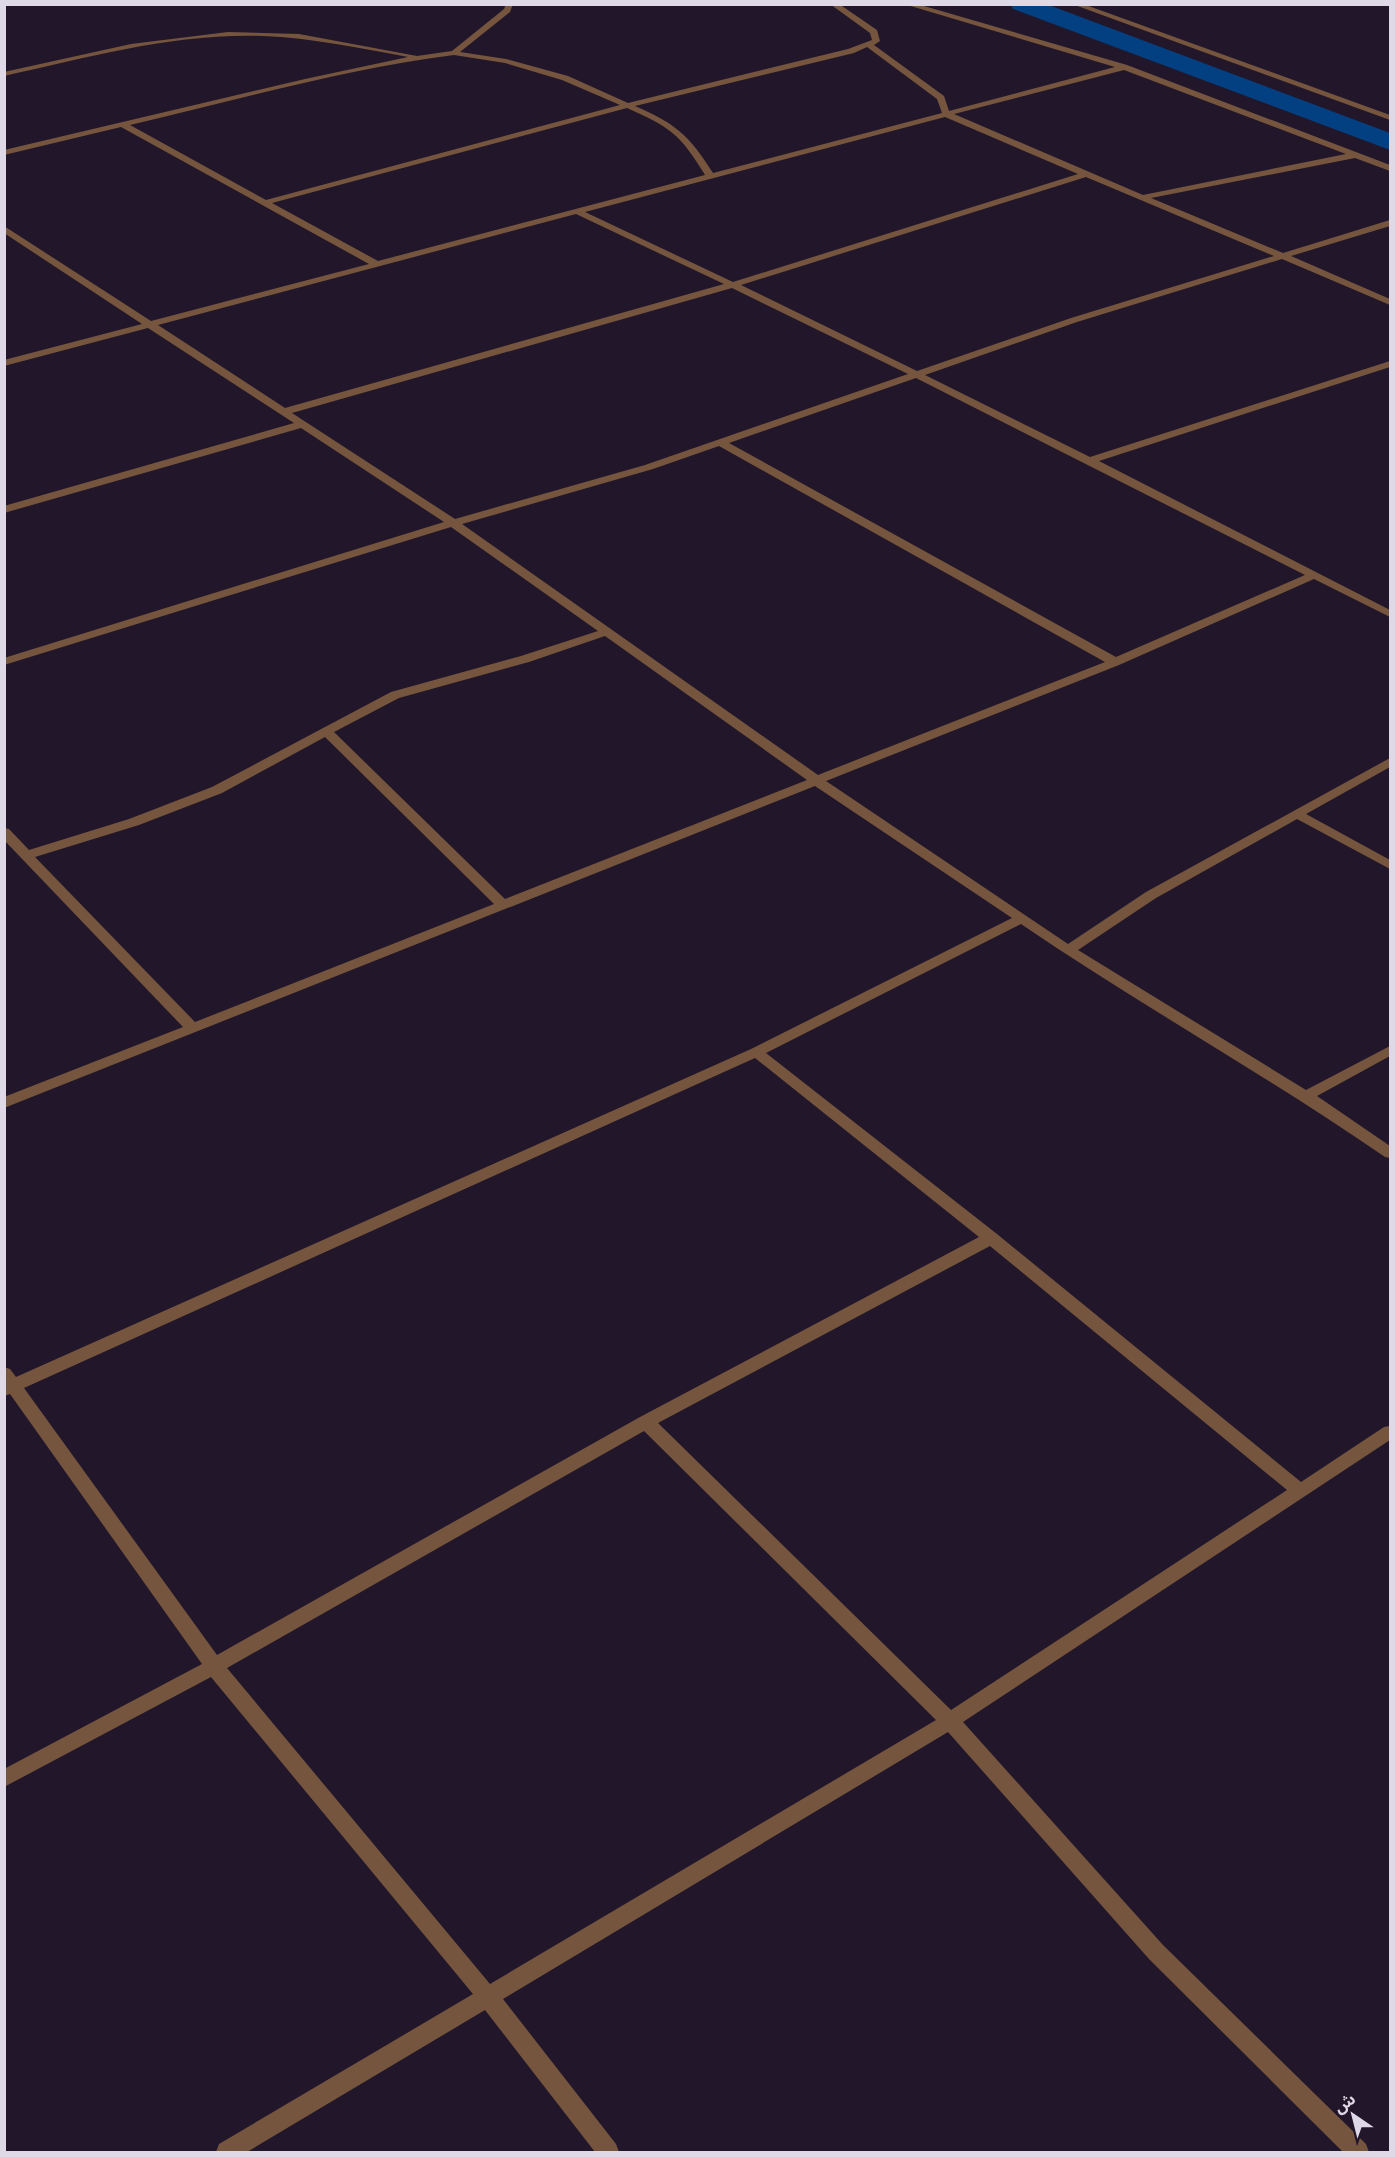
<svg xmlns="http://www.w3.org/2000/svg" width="1395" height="2157" viewBox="0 0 1395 2157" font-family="Helvetica,'Noto Sans Arabic',sans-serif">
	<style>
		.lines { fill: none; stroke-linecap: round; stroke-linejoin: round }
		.canal { fill: #034081; fill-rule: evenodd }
		.minor { fill: #75553e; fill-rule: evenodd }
	</style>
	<rect width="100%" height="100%" fill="#22172a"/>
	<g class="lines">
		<path class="canal" d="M1010,4H1046L1390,133V150L1013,9Z"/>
		<g class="minor">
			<path d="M506,4H513L510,12L460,52L506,59L568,76L628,103L848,49L872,40L870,33L830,4H839L877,30L880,41L874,45L944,96L949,111L1115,67L904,4H917L1127,65L1390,165V171L1355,158L1151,198L1283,253L1390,220V226L1291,256L1390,299V305L1282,259L1077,322L925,375L1090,457L1390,361V367L1099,461L1390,610V617L1314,579L1119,665L826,781L1068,944L1146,892L1390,758V767L1306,814L1390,860V869L1297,819L1156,898L1078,950L1306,1090L1390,1046V1056L1317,1096L1390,1146V1158L1385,1157C1266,1075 1140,1005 1021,924L766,1053L997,1234L1301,1482L1384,1427L1390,1426V1440L963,1722L1163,1945L1366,2144L1369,2152H1343L1149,1959L948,1732L503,1999L616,2144L619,2152H595L485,2010L247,2152H216L219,2144L473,1994L211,1677L4,1787V1769L202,1664L10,1394L4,1396V1367L10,1369L16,1377L751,1049L1012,918L815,786L4,1108V1097L183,1027L4,840V828L9,829L29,850L129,819L212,787L391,692L521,656L598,631L451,527L4,665V658L444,522L301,428L4,513V506L294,423L148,328L4,366V360L142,324L4,233V226L151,321L369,264L121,127L4,155V150L305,79L408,57C360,48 312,38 263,36C175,33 89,57 4,76V72L131,44L228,32L299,34L417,56L452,51L504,9ZM867,47L937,99L942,113L713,173C689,135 676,124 635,106L854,53ZM454,55L505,63L562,80L620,105L266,200L130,125C237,100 345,69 454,55ZM1124,70L1346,154L1143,195L954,114ZM627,108C670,127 680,134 705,175L378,261L272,203ZM945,117L1078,174L733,282L585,212ZM1086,177L1274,256L1071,318L917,371L741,285ZM576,214L724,284L285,408L158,325ZM732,288L908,374L645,465L455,519L292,413ZM916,378L1305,575L1116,657L729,443ZM719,446L1105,662L818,775L462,524L653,469ZM605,636L807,780L505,899L334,732L399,698L529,662ZM325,737L494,904L195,1022L35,857L139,825L222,793ZM755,1058L979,1237L640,1417L217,1655L24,1388ZM990,1246L1287,1490L951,1710L658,1423ZM644,1431L936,1720L490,1984L227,1668Z"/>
			<path d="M1072,4H1083L1390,115V120Z"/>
		</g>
	</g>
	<rect width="1395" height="2157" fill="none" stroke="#dfd8e6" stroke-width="12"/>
	<g transform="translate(1353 2115) rotate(325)" stroke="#22172a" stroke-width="4.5" paint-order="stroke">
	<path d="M0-4.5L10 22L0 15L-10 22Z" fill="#dfd8e6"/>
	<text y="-9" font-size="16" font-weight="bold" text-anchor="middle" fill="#dfd8e6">ش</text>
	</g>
</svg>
